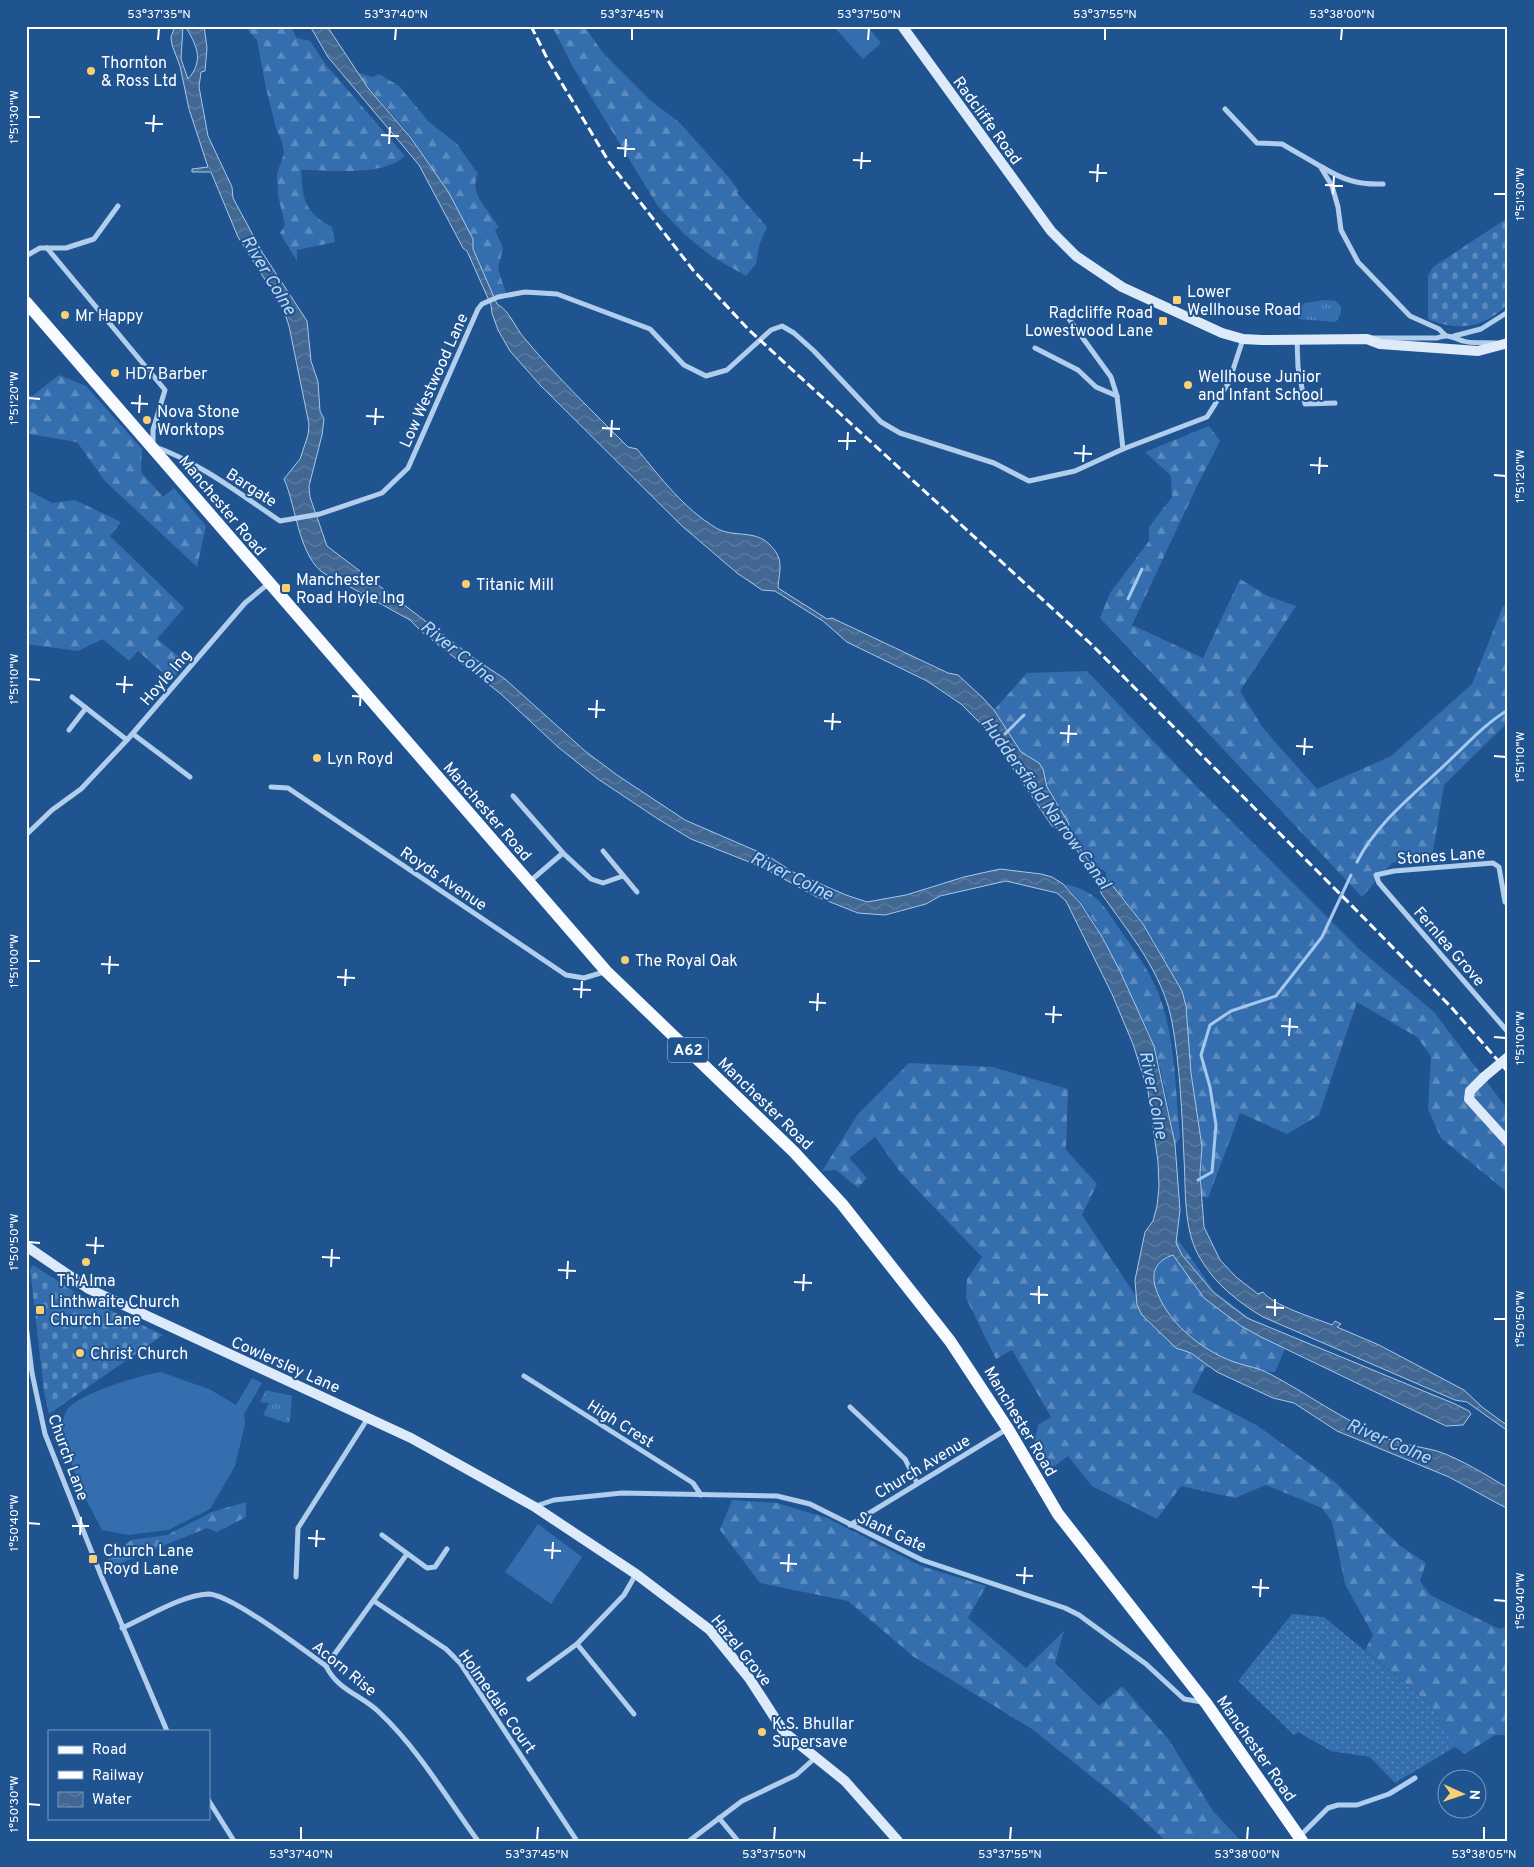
<svg xmlns="http://www.w3.org/2000/svg" width="1534" height="1867" viewBox="0 0 1534 1867" font-family="Overpass,sans-serif">
	<style>
		.grass { fill: url(#grass-dots) }
		.forest { fill: url(#forest-firs) }
		.cemetery { fill: url(#cemetery-stones) }
		.park { fill: url(#park-tufts) }
		.pitch { fill: #346eae }
		.water { fill: url(#water-waves); stroke: #a5c9ee }
		.lines { fill: none; stroke-linecap: round; stroke-linejoin: round }
		.stream { stroke: #a5c9ee; stroke-width: 3 }
		.street { stroke: #b1ceed; stroke-width: 5 }
		.secondary { stroke: #ddeafa; stroke-width: 10 }
		.primary { stroke: #f7faff; stroke-width: 12 }
		.rail { stroke: #fff; stroke-width: 3; stroke-dasharray: 9 4; stroke-linecap: butt }
		.secondary-bridge { stroke: #ddeafa; stroke-width: 10 }
		.ticks { fill: none; stroke: #fff; stroke-width: 2 }
		.poi-dot { fill: #fad072; stroke: #205491; stroke-width: 2 }
		.labels { text-anchor: middle; stroke-width: 4; stroke-linejoin: round; paint-order: stroke }
		.shield { fill: #205491; stroke: #bcccde; stroke-width: 1 }
		.shield-label { font-size: 15px; font-weight: bold; fill: #fff }
		.poi-label { font-size: 16px; fill: #fff; stroke: #205491; text-anchor: start }
		.street-label { font-size: 16px; fill: #fff; stroke: #205491 }
		.water-label { font-size: 18px; font-style: italic; fill: #bdd8f4; stroke: #205491 }
		.neatline { fill: none; stroke: #fff; stroke-width: 2 }
		.ticks-label { font-size: 12px; text-anchor: middle; fill: #fff }
	</style>
	<defs>
		<pattern id="grass-dots" width="8" height="8" patternUnits="userSpaceOnUse" patternTransform="scale(1.25)"><rect width="8" height="8" fill="#346eae"/><path d="M2 2h.1M6 6h.1" fill="none" stroke="#5d8bbe" stroke-width="1.8" stroke-linecap="round"/></pattern>
		<pattern id="forest-firs" width="22" height="20" patternUnits="userSpaceOnUse" patternTransform="scale(1.25)"><rect width="22" height="20" fill="#346eae"/><path d="M5 1l3.5 6h-7zM16 11l3.5 6h-7z" fill="#5d8bbe"/></pattern>
		<pattern id="cemetery-stones" width="16" height="16" patternUnits="userSpaceOnUse" patternTransform="scale(1.25)"><rect width="16" height="16" fill="#346eae"/><path d="M2 7V4a2 2 0 0 1 4 0v3zM10 15v-3a2 2 0 0 1 4 0v3z" fill="#5d8bbe"/></pattern>
		<pattern id="park-tufts" width="24" height="20" patternUnits="userSpaceOnUse" patternTransform="scale(1.25)"><rect width="24" height="20" fill="#346eae"/><path d="M3 7l-1-3M5 7V3M7 7l1-3M15 17l-1-3M17 17v-4M19 17l1-3" fill="none" stroke="#5d8bbe"/></pattern>
		<pattern id="water-waves" width="16" height="10" patternUnits="userSpaceOnUse" patternTransform="scale(1.25)"><rect width="16" height="10" fill="#416792"/><path d="M0 5q4-4 8 0t8 0" fill="none" stroke="#5e7ea2"/></pattern>
	</defs>
	<rect width="100%" height="100%" fill="#205491"/>
	<path class="grass" d="M1292,1614L1324,1617L1430,1704L1455,1747L1395,1783L1370,1757L1331,1751L1298,1732L1294,1735L1238,1681Z"/>
	<g class="forest">
		<path d="M249,26H290L297,38L310,41L327,66L405,156C383,177 330,170 301,170C303,200 304,212 332,227L335,242L297,250V261L280,233L285,225L278,195L277,173L284,154L282,142L276,128L266,88L257,40L247,29Z"/>
		<path d="M552,26H584L604,54L651,101L679,122L731,180L739,191L737,193L767,227L759,245L756,264L746,276L711,256L684,234L657,205L573,67Z"/>
		<path d="M356,72L372,77L379,74L399,86L429,122L457,144L478,174C468,195 490,210 499,228L495,230L503,248L498,269L506,293L493,296L473,249V239C453,205 434,169 411,137C394,114 373,95 356,72Z"/>
		<path d="M59,375L86,386L142,449L141,472L163,497L174,488L206,526L197,567L105,481L77,442L29,434L26,436V393L32,396Z"/>
		<path d="M1209,426L1220,441L1196,488L1132,625L1203,658L1240,579L1268,596L1296,606L1240,691L1263,728L1317,789L1391,756L1472,684L1503,606L1508,605V722L1444,785L1432,857L1392,863L1362,897L1100,618L1110,593L1149,541V527L1172,497L1171,476L1145,452Z"/>
		<path d="M26,489L52,503L75,500L121,522L110,536L184,608L157,639L187,663L171,680L138,651L129,661L103,639L78,651L26,644Z"/>
		<path d="M1087,671L1199,789L1359,949L1434,1012L1508,1110V1193L1441,1138L1428,1109L1431,1056L1417,1037L1357,1002L1319,1115L1287,1134L1240,1113L1208,1198L1201,1196L1202,1147L1191,1073L1186,1006L1182,991L1153,939L1126,901L1106,880V872C1082,859 1061,811 1047,787L1045,779L1021,752L994,710L1027,673Z"/>
		<path d="M1063,884C1095,889 1104,906 1121,931C1134,950 1148,969 1157,990C1176,1036 1175,1089 1180,1138L1175,1144C1169,1111 1164,1078 1154,1046C1148,1027 1138,1012 1129,994C1112,958 1095,910 1063,884Z"/>
		<path d="M909,1063L992,1067L1068,1089L1066,1150L1097,1184L1082,1215L1135,1295L1176,1237L1214,1291L1286,1346L1275,1372L1205,1367L1192,1392L1258,1426L1335,1482L1399,1545L1426,1563L1420,1581L1430,1595L1499,1629L1508,1626V1735H1495L1465,1754L1455,1747L1430,1704L1365,1650L1373,1635L1345,1584L1332,1522L1322,1508L1266,1485L1235,1498L1181,1486L1157,1519L1092,1486L1068,1456L1045,1473L1033,1450L1038,1425L1051,1417L1012,1350L996,1359L966,1298L967,1279L982,1257L901,1173L875,1137L849,1158L867,1178L858,1188L836,1170L822,1171L858,1114Z"/>
		<path d="M732,1500L777,1503L827,1518L921,1566L986,1586L968,1618L1026,1668L1064,1631L1055,1663L1099,1706L1122,1686L1169,1740L1213,1811L1241,1841H1166L1127,1805L1032,1729L914,1657L848,1601L760,1583L720,1530Z"/>
		<path d="M246,1502V1517L217,1532L207,1528L109,1568L107,1560L131,1540L167,1535L212,1512Z"/>
	</g>
	<g class="cemetery">
		<path d="M1506,219L1508,222V304C1484,328 1459,332 1428,319V276L1433,267Z"/>
		<path d="M33,1265L84,1298L163,1335L49,1414L44,1391L30,1269Z"/>
	</g>
	<g class="park">
		<path d="M1325,300L1336,301L1341,307V313L1336,322L1298,319L1299,310L1304,303Z"/>
		<path d="M266,1390L292,1396L290,1421L287,1423L263,1415L269,1403L260,1402Z"/>
	</g>
	<g class="pitch">
		<path d="M833,26H867L881,43L863,59Z"/>
		<path d="M160,1372L209,1389L236,1405L252,1378L262,1383L244,1414L245,1424L235,1466L210,1509L168,1530L128,1535L102,1530L79,1486L60,1428C62,1423 64,1415 67,1410C79,1393 139,1376 160,1372Z"/>
		<path d="M538,1524L582,1557L551,1604L505,1572Z"/>
	</g>
	<g class="water">
		<path d="M175,26H183L181,59L188,79C205,60 196,44 185,26H204L207,48L205,71L201,72L199,87L208,136L232,187L233,198L262,252L307,321L311,361L318,382L320,411L324,419L322,435L309,486L310,497L327,546L475,659L505,679L585,751L617,775L685,820L768,856L793,872L846,895L867,902L906,895L964,877L1000,869L1041,874L1052,877L1063,884L1081,904L1101,935L1120,971L1154,1046L1175,1144L1180,1210L1176,1243L1182,1255L1213,1292L1247,1318L1455,1404L1469,1411L1471,1414L1463,1425L1446,1426L1261,1337L1241,1326L1204,1298L1173,1255C1158,1260 1151,1270 1155,1286C1165,1321 1201,1350 1234,1362C1246,1366 1259,1368 1270,1374C1308,1394 1343,1420 1383,1437C1402,1445 1418,1446 1437,1451C1461,1459 1486,1475 1508,1488V1509L1449,1477L1337,1431L1294,1403L1273,1398L1217,1372L1191,1353L1176,1348L1142,1315L1137,1305L1135,1280L1145,1232L1153,1221L1157,1206L1159,1187L1158,1162L1148,1091L1133,1044L1112,994L1066,901L1057,893L1006,881L940,896L926,904L885,915L858,913L815,896L762,867L691,839L658,819L598,779L558,747L501,694L422,632L410,620L332,577C299,567 297,507 284,479L300,459L308,435L309,424L289,326L283,308L238,237L211,172H192V169L208,167L189,109L180,66L172,45L171,37Z"/>
		<path d="M310,26H327L368,88L411,138L449,193L473,239V249L497,304C510,311 515,328 525,339C557,377 593,412 628,447L637,449C660,477 684,509 716,528C733,538 755,529 770,545C785,560 779,570 778,588L827,619L832,618L948,673L958,675L983,698L994,710L1021,752L1039,763L1043,769L1047,787L1069,824L1067,830L1101,878L1112,885L1143,924L1182,991L1186,1006L1191,1073L1202,1147L1200,1174L1204,1227L1220,1260L1236,1277L1258,1294L1263,1292C1274,1306 1312,1317 1332,1325L1335,1321L1341,1324L1337,1327L1379,1345L1464,1390L1482,1407L1508,1426V1431L1467,1402L1455,1400L1263,1317C1238,1302 1215,1284 1200,1258C1183,1230 1186,1190 1184,1158C1182,1113 1180,1066 1172,1022C1163,973 1129,933 1101,893L1098,881L1064,831L1052,826L987,730L961,704L927,681L847,642L823,621L775,591L762,590L737,573L682,526L541,386L510,351L498,330L492,313L491,305L467,251L463,248L419,165L328,57Z"/>
	</g>
	<g class="lines">
		<g class="stream">
			<path d="M1128,599L1142,569"/>
			<path d="M1005,734L1024,715"/>
			<path d="M1357,862C1377,822 1418,791 1450,760C1468,743 1486,723 1508,710"/>
			<path d="M1198,1180L1212,1172L1216,1125L1210,1087L1201,1055L1210,1025L1231,1011L1276,996L1322,937L1351,875"/>
		</g>
		<g class="street">
			<path d="M1225,109L1257,143L1282,144L1320,166L1332,186L1338,207L1341,230L1358,262L1410,316L1439,329L1445,335"/>
			<path d="M1322,167C1343,180 1359,185 1383,184"/>
			<path d="M47,248L165,390L153,430V446C199,462 240,494 280,521L320,514L382,493L408,468L478,309L482,304L498,297L525,292L557,294L650,329L684,365L706,376L727,370L771,330L782,326L794,333L814,351L881,422L900,433L994,463L1029,481L1075,471L1123,449L1207,417L1229,382L1243,339"/>
			<path d="M26,256L40,248H66L94,239L118,206"/>
			<path d="M1069,319L1111,377L1117,396"/>
			<path d="M1454,336L1481,329L1508,312"/>
			<path d="M1372,338H1437C1449,333 1452,338 1463,341C1472,344 1486,342 1496,343"/>
			<path d="M1297,340L1298,367L1305,404L1335,403"/>
			<path d="M1035,348L1078,370L1096,387L1117,396L1123,449"/>
			<path d="M72,697L127,740"/>
			<path d="M69,730L86,708"/>
			<path d="M133,734L190,777"/>
			<path d="M271,787L288,788L566,975L584,978L604,972"/>
			<path d="M513,796L563,853L529,882"/>
			<path d="M26,835L52,810L81,789L127,740L245,603L268,584"/>
			<path d="M603,851L637,892"/>
			<path d="M563,853L591,879L603,883L623,876"/>
			<path d="M1508,904L1505,902L1499,867L1493,863L1394,871L1376,875L1379,883L1508,1032"/>
			<path d="M26,1325L32,1373L45,1434L102,1578L167,1731"/>
			<path d="M524,1376L693,1483L701,1495"/>
			<path d="M850,1407L905,1459L917,1483"/>
			<path d="M536,1506L554,1500L622,1493L777,1496L810,1504L922,1560L1065,1608L1079,1615L1146,1664L1184,1699L1202,1702"/>
			<path d="M850,1525L1007,1429"/>
			<path d="M382,1535L427,1568L435,1567L447,1549"/>
			<path d="M296,1577L298,1528L368,1418"/>
			<path d="M374,1601L446,1649L460,1663L577,1841"/>
			<path d="M122,1628C147,1617 182,1595 208,1594C231,1594 305,1651 326,1666C338,1691 362,1695 380,1713C419,1750 446,1797 478,1841"/>
			<path d="M326,1666L407,1554"/>
			<path d="M529,1679L577,1644"/>
			<path d="M634,1714L577,1644L624,1595L636,1574"/>
			<path d="M209,1801L234,1841"/>
			<path d="M719,1818L738,1841"/>
			<path d="M1299,1837L1328,1808L1338,1805H1357L1389,1794L1415,1778"/>
			<path d="M689,1841L742,1801L796,1775L815,1758"/>
		</g>
		<g class="secondary">
			<path d="M902,26L1051,231L1076,256L1122,287L1222,333L1243,339L1262,340L1367,339L1380,344L1478,351L1508,343"/>
			<path d="M1484,1077L1470,1091L1469,1099L1508,1142"/>
			<path d="M26,1246L89,1289L411,1438L535,1507L636,1574L710,1630L749,1678L784,1732L845,1781L898,1841"/>
		</g>
		<path class="primary" d="M26,302L606,971L794,1152L842,1204L950,1341L1008,1429L1058,1514L1206,1703L1302,1841"/>
		<path class="rail" d="M531,26L549,62L609,162L693,270L749,330L1091,644L1365,919L1452,1008L1508,1072"/>
		<path class="secondary-bridge" d="M1484,1077L1508,1057"/>
	</g>
	<path class="ticks" d="M158,40L159,28M395,40L396,28M632,40V28M868,40L869,28M1105,40V28M1341,40L1342,28M28,117H40M145,123L163,124M153,132L154,115M381,135L399,136M389,144L390,127M617,148L635,149M625,157L626,139M853,160L871,161M861,169L862,152M1089,172L1107,173M1097,182L1098,164M1325,185L1343,186M1333,194L1334,176M1494,194H1506M28,398L40,399M131,403L148,404M139,413L140,395M366,416L384,417M375,425L376,408M602,428L620,429M611,437L612,420M838,441H856M847,450L848,432M1074,453L1092,454M1083,462L1084,445M1310,465L1328,466M1319,474L1320,457M1494,475L1506,476M28,679L40,680M116,684L133,685M124,693L125,676M352,696L369,697M360,706L361,688M588,709L605,710M596,718L597,700M824,721L841,722M832,730L833,713M1060,733L1077,734M1068,743L1069,725M1296,746L1313,747M1304,755L1305,738M1494,756L1506,757M28,961H40M101,964L119,965M109,974L110,956M337,977L355,978M345,986L346,969M573,989L591,990M581,998L582,981M809,1002L826,1003M817,1011L818,993M1045,1014L1062,1015M1053,1023L1054,1006M1281,1026L1298,1027M1289,1036L1290,1018M1494,1037L1506,1038M28,1242L40,1243M86,1245L104,1246M95,1254L96,1237M322,1257L340,1258M331,1267L332,1249M558,1270L576,1271M567,1279L568,1261M794,1282L812,1283M803,1291L804,1274M1030,1294L1048,1295M1039,1304V1286M1266,1307L1284,1308M1275,1316V1299M1494,1319H1506M28,1523L40,1524M72,1526H89M80,1535L81,1517M308,1538L325,1539M316,1547L317,1530M544,1550L561,1551M552,1559L553,1542M780,1563L797,1564M788,1572L789,1554M1016,1575L1033,1576M1024,1584L1025,1567M1252,1587L1269,1588M1260,1597L1261,1579M1494,1600L1506,1601M28,1804L40,1805M301,1840V1827M537,1840L538,1827M774,1840L775,1827M1010,1840L1011,1827M1247,1840L1248,1827M1484,1840V1827"/>
	<g class="poi-dot">
		<circle cx="91" cy="71" r="5"/>
		<rect x="1172" y="295" width="10" height="10" rx="2.5"/>
		<circle cx="65" cy="315" r="5"/>
		<rect x="1158" y="316" width="10" height="10" rx="2.5"/>
		<circle cx="115" cy="373" r="5"/>
		<circle cx="1188" cy="385" r="5"/>
		<circle cx="147" cy="420" r="5"/>
		<circle cx="466" cy="584" r="5"/>
		<rect x="281" y="583" width="10" height="10" rx="2.5"/>
		<circle cx="317" cy="758" r="5"/>
		<circle cx="625" cy="960" r="5"/>
		<circle cx="86" cy="1262" r="5"/>
		<rect x="35" y="1305" width="10" height="10" rx="2.5"/>
		<circle cx="80" cy="1353" r="5"/>
		<rect x="88" y="1554" width="10" height="10" rx="2.5"/>
		<circle cx="762" cy="1732" r="5"/>
	</g>
	<g class="labels">
		<rect class="shield" x="668" y="1037.5" width="40" height="25" rx="4"/>
		<g class="shield-label">
			<text x="688" y="1055">A62</text>
		</g>
		<g class="poi-label">
			<text x="101" y="68">Thornton<tspan x="101" dy="18">&amp; Ross Ltd</tspan></text>
			<text x="1187" y="297">Lower<tspan x="1187" dy="18">Wellhouse Road</tspan></text>
			<text x="1153" y="318" text-anchor="end">Radcliffe Road<tspan x="1153" dy="18">Lowestwood Lane</tspan></text>
			<text x="75" y="321">Mr Happy</text>
			<text x="125" y="379">HD7 Barber</text>
			<text x="1198" y="382">Wellhouse Junior<tspan x="1198" dy="18">and Infant School</tspan></text>
			<text x="157" y="417">Nova Stone<tspan x="157" dy="18">Worktops</tspan></text>
			<text x="296" y="585">Manchester<tspan x="296" dy="18">Road Hoyle Ing</tspan></text>
			<text x="476" y="590">Titanic Mill</text>
			<text x="327" y="764">Lyn Royd</text>
			<text x="635" y="966">The Royal Oak</text>
			<text x="86" y="1286" text-anchor="middle">Th'Alma</text>
			<text x="50" y="1307">Linthwaite Church<tspan x="50" dy="18">Church Lane</tspan></text>
			<text x="90" y="1359">Christ Church</text>
			<text x="103" y="1556">Church Lane<tspan x="103" dy="18">Royd Lane</tspan></text>
			<text x="772" y="1729">K.S. Bhullar<tspan x="772" dy="18">Supersave</tspan></text>
		</g>
		<g class="street-label">
			<text transform="translate(988 120) rotate(54)" y="6">Radcliffe Road</text>
			<text transform="translate(433 380) rotate(-66)" y="6">Low Westwood Lane</text>
			<text transform="translate(252 487) rotate(33)" y="6">Bargate</text>
			<text transform="translate(223 505) rotate(50)" y="6">Manchester Road</text>
			<text transform="translate(165 677) rotate(-49)" y="6">Hoyle Ing</text>
			<text transform="translate(488 811) rotate(49)" y="6">Manchester Road</text>
			<text transform="translate(1441 855) rotate(-4)" y="6">Stones Lane</text>
			<text transform="translate(444 878) rotate(34)" y="6">Royds Avenue</text>
			<text transform="translate(1450 946) rotate(49)" y="6">Fernlea Grove</text>
			<text transform="translate(766 1103) rotate(44)" y="6">Manchester Road</text>
			<text transform="translate(286 1364) rotate(24)" y="6">Cowlersley Lane</text>
			<text transform="translate(1021 1421) rotate(59)" y="6">Manchester Road</text>
			<text transform="translate(621 1423) rotate(32)" y="6">High Crest</text>
			<text transform="translate(69 1457) rotate(70)" y="6">Church Lane</text>
			<text transform="translate(922 1466) rotate(-31)" y="6">Church Avenue</text>
			<text transform="translate(892 1531) rotate(25)" y="6">Slant Gate</text>
			<text transform="translate(742 1650) rotate(51)" y="6">Hazel Grove</text>
			<text transform="translate(345 1668) rotate(39)" y="6">Acorn Rise</text>
			<text transform="translate(498 1701) rotate(55)" y="6">Holmedale Court</text>
			<text transform="translate(1257 1748) rotate(55)" y="6">Manchester Road</text>
		</g>
		<g class="water-label">
			<text transform="translate(269 275) rotate(59)" y="6">River Colne</text>
			<text transform="translate(458 652) rotate(39)" y="6">River Colne</text>
			<text transform="translate(1046 803) rotate(54)" y="6">Huddersfield Narrow Canal</text>
			<text transform="translate(792 876) rotate(26)" y="6">River Colne</text>
			<text transform="translate(1154 1095) rotate(79)" y="6">River Colne</text>
			<text transform="translate(1389 1441) rotate(23)" y="6">River Colne</text>
		</g>
	</g>
	<rect width="1534" height="1867" fill="none" stroke="#205491" stroke-width="55"/>
	<rect x="48" y="1730" width="162" height="90" fill="#205491" stroke="#7998bd"/>
	<rect x="58" y="1746" width="25" height="8" fill="#f7faff" stroke="#7998bd"/>
	<text x="92" y="1754" font-size="15" fill="#ffffff">Road</text>
	<rect x="58" y="1771" width="25" height="8" fill="#ffffff" stroke="#7998bd"/>
	<text x="92" y="1780" font-size="15" fill="#ffffff">Railway</text>
	<rect x="58" y="1792" width="25" height="15" fill="url(#water-waves)" stroke="#7998bd"/>
	<text x="92" y="1804" font-size="15" fill="#ffffff">Water</text>
	<g transform="translate(1462 1794) rotate(93)"><circle r="24" fill="#205491" stroke="#7998bd"/>
	<path d="M0-4L9 19L0 12L-9 19Z" fill="#fad072"/>
	<text y="-8" font-size="14" font-weight="bold" text-anchor="middle" fill="#ffffff">N</text>
	</g>
	<rect x="28" y="28" width="1478" height="1812" class="neatline"/>
	<g class="ticks-label">
		<text x="159" y="18">53°37'35"N</text>
		<text x="396" y="18">53°37'40"N</text>
		<text x="632" y="18">53°37'45"N</text>
		<text x="869" y="18">53°37'50"N</text>
		<text x="1105" y="18">53°37'55"N</text>
		<text x="1342" y="18">53°38'00"N</text>
		<text transform="translate(14 117) rotate(-90)" y="4">1°51'30"W</text>
		<text transform="translate(1520 194) rotate(-90)" y="4">1°51'30"W</text>
		<text transform="translate(14 398) rotate(-90)" y="4">1°51'20"W</text>
		<text transform="translate(1520 476) rotate(-90)" y="4">1°51'20"W</text>
		<text transform="translate(14 679) rotate(-90)" y="4">1°51'10"W</text>
		<text transform="translate(1520 757) rotate(-90)" y="4">1°51'10"W</text>
		<text transform="translate(14 961) rotate(-90)" y="4">1°51'00"W</text>
		<text transform="translate(1520 1038) rotate(-90)" y="4">1°51'00"W</text>
		<text transform="translate(14 1242) rotate(-90)" y="4">1°50'50"W</text>
		<text transform="translate(1520 1319) rotate(-90)" y="4">1°50'50"W</text>
		<text transform="translate(14 1523) rotate(-90)" y="4">1°50'40"W</text>
		<text transform="translate(1520 1601) rotate(-90)" y="4">1°50'40"W</text>
		<text transform="translate(14 1804) rotate(-90)" y="4">1°50'30"W</text>
		<text x="301" y="1858">53°37'40"N</text>
		<text x="537" y="1858">53°37'45"N</text>
		<text x="774" y="1858">53°37'50"N</text>
		<text x="1010" y="1858">53°37'55"N</text>
		<text x="1247" y="1858">53°38'00"N</text>
		<text x="1484" y="1858">53°38'05"N</text>
	</g>
</svg>
